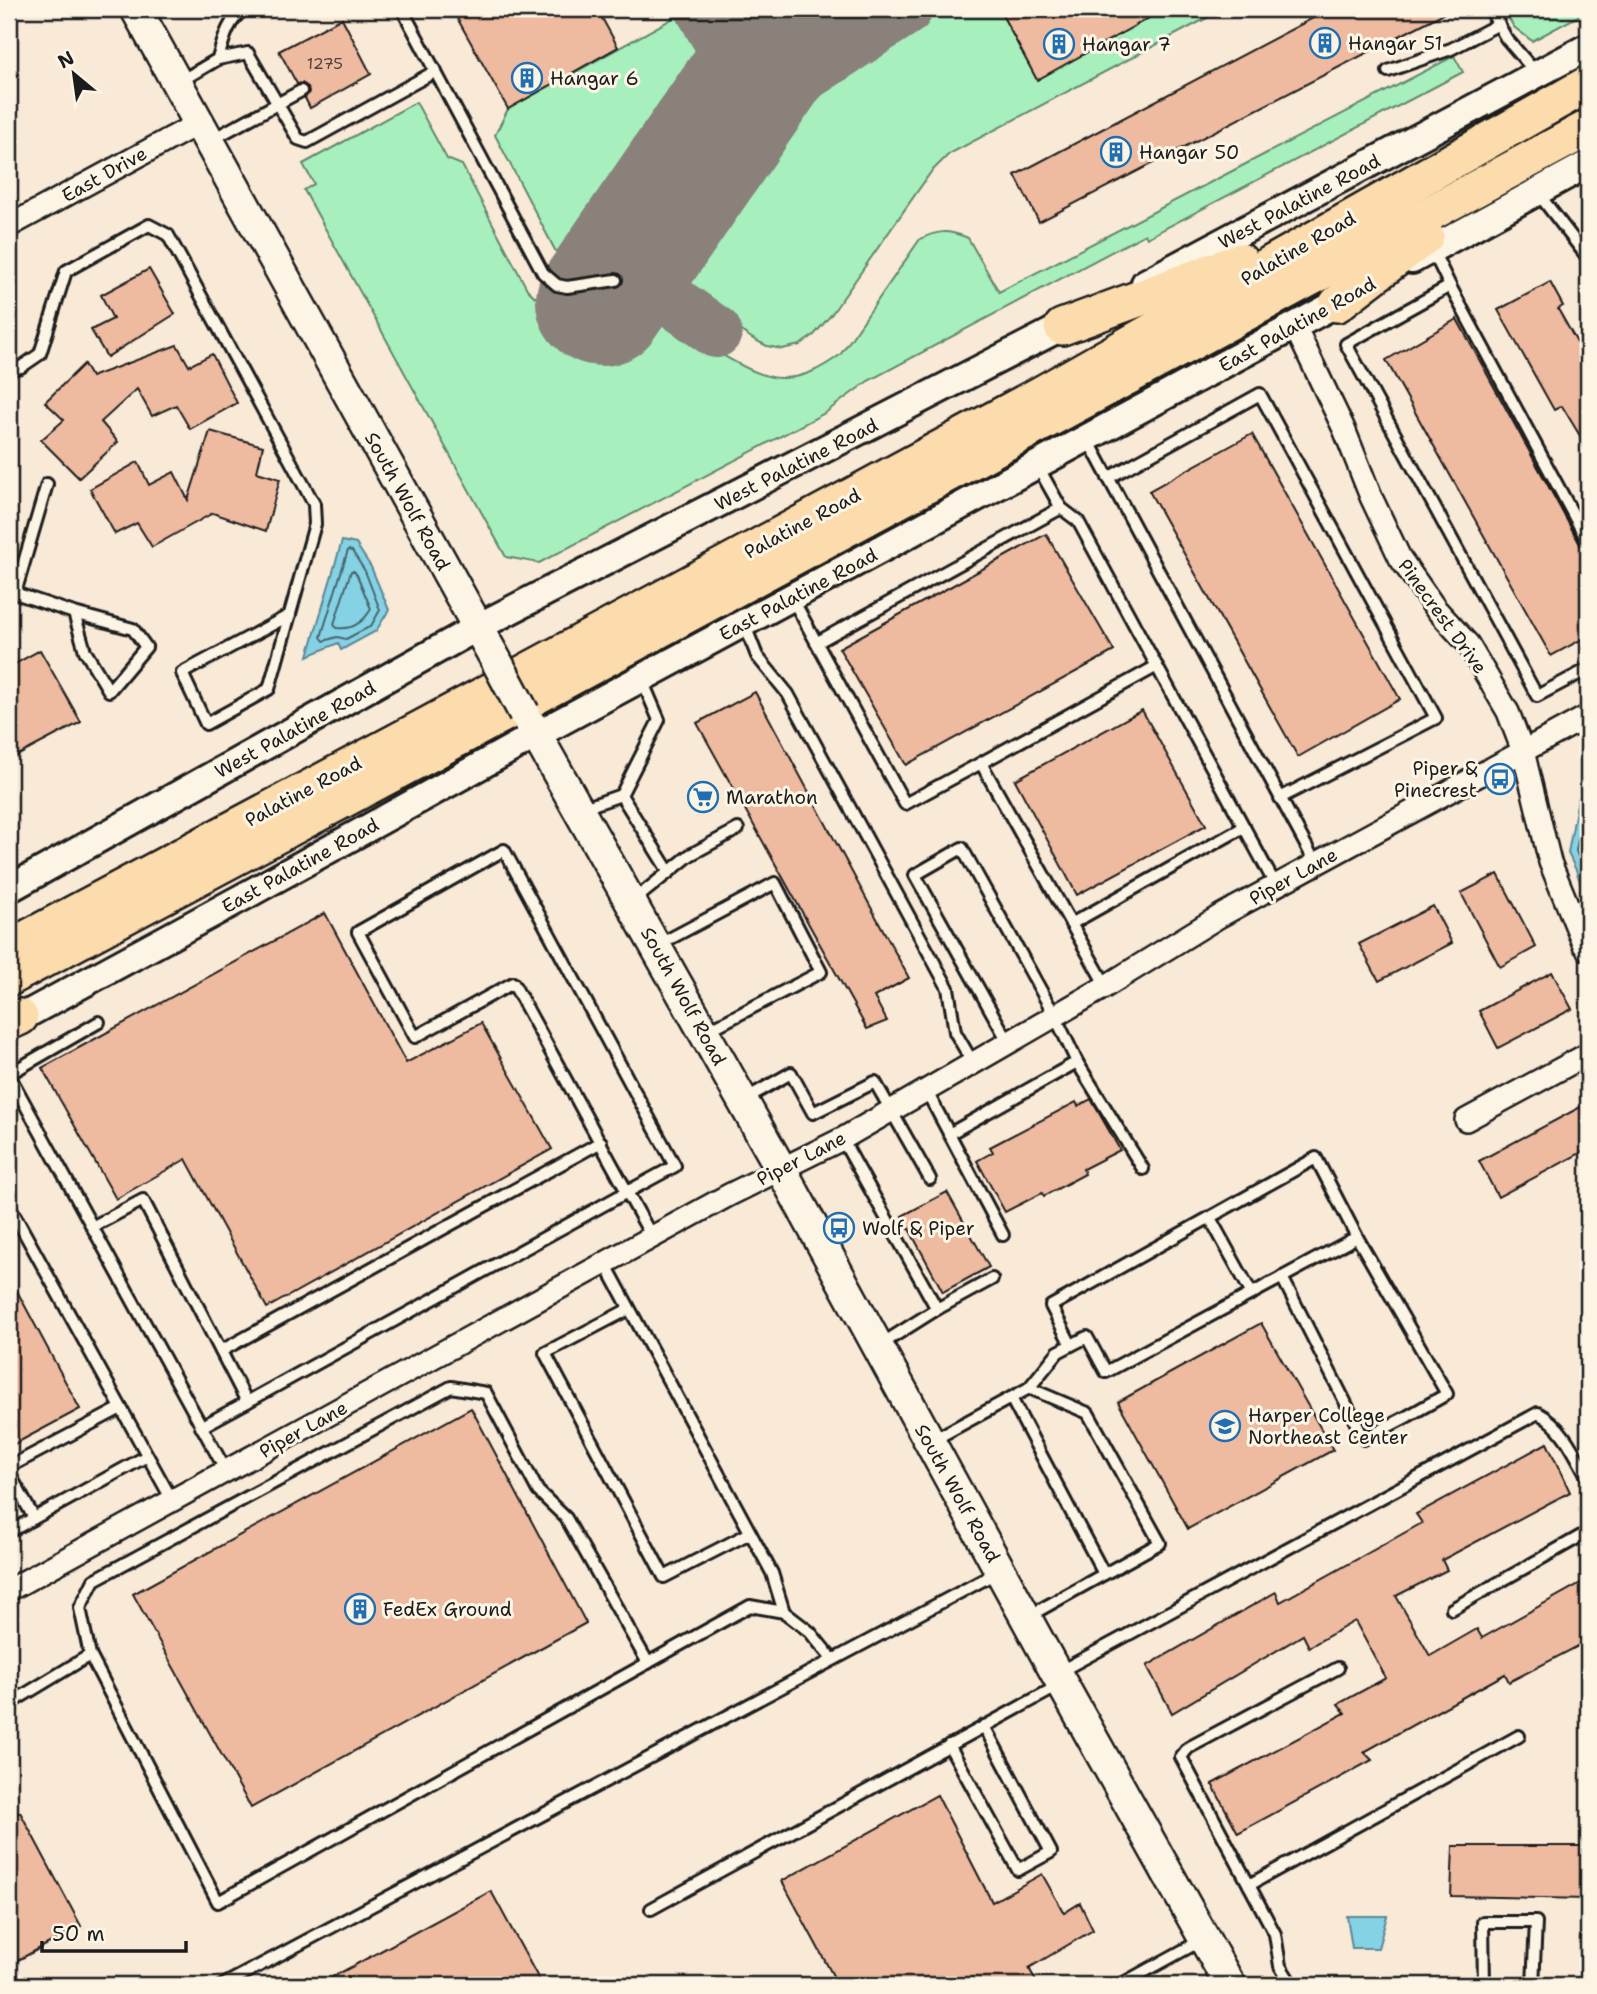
<svg xmlns="http://www.w3.org/2000/svg" width="1597" height="1994" viewBox="0 0 1597 1994" font-family="'Shantell Sans',sans-serif">
	<style>
		.green { fill: #a7f0be; stroke: #62866d; stroke-width: 2 }
		.water { fill: #85d2e5; stroke: #5b8995; stroke-width: 2 }
		.lines { fill: none; stroke-linecap: round; stroke-linejoin: round }
		.shore { stroke: #46656c; stroke-width: 2 }
		.taxiway { stroke: #8a827a; stroke-width: 52 }
		.runway { stroke: #8a827a; stroke-width: 130 }
		.building { fill: #eebaa0; stroke: #1c1c1c; stroke-width: 2 }
		.service-casing { stroke: #1c1c1c; stroke-width: 16 }
		.minor-casing { stroke: #1c1c1c; stroke-width: 26 }
		.tertiary-casing { stroke: #1c1c1c; stroke-width: 32 }
		.secondary-casing { stroke: #1c1c1c; stroke-width: 35 }
		.trunk-casing { stroke: #1c1c1c; stroke-width: 40 }
		.service { stroke: #fcf5e5; stroke-width: 10 }
		.minor { stroke: #fcf5e5; stroke-width: 21 }
		.tertiary { stroke: #fcf5e5; stroke-width: 26 }
		.secondary { stroke: #fcf5e5; stroke-width: 30 }
		.trunk { stroke: #fcdcac; stroke-width: 35 }
		.secondary-bridge-casing { stroke: #1c1c1c; stroke-width: 35; stroke-linecap: butt }
		.secondary-bridge { stroke: #fcf5e5; stroke-width: 30 }
		.labels { text-anchor: middle; stroke-width: 6; stroke-linejoin: round; paint-order: stroke }
		.number-label { font-size: 16px; fill: #50443d }
		.poi-label { font-size: 19px; fill: #1c1c1c; stroke: #fcf5e5; text-anchor: start }
		.street-label { font-size: 19px; fill: #1c1c1c; stroke: #fcf5e5 }
	</style>
	<rect width="100%" height="100%" fill="#f9e9d7"/>
	<filter id="ink" filterUnits="userSpaceOnUse"><feTurbulence type="fractalNoise" baseFrequency=".0143" numOctaves="2"/><feDisplacementMap in="SourceGraphic" scale="14" xChannelSelector="R" yChannelSelector="G"/><feConvolveMatrix kernelMatrix="1 2 1 2 8 2 1 2 1" color-interpolation-filters="sRGB"/></filter>
	<g filter="url(#ink)">
		<g class="green">
			<path d="M726,9H775C763,27 738,27 726,9Z"/>
			<path d="M825,9H892C862,30 823,63 787,70L785,69Z"/>
			<path d="M921,9H999L1037,80L1165,9H1224L949,154L931,172L831,315L814,335L800,345L782,349L767,346L753,339L695,299L684,286L676,265L675,247L678,235L688,212L744,129Z"/>
			<path d="M1503,9H1588V11L1532,41L1514,27Z"/>
			<path d="M677,16C691,43 717,74 707,105L611,249L595,260L582,263L567,259L555,250L495,135L508,109Z"/>
			<path d="M1454,56L1463,72L1147,238L1145,234L868,381L825,413L539,563L506,557L304,190L314,184L303,164L416,102L447,159L462,165L527,289C546,309 565,320 592,307C600,303 609,295 617,294C622,293 629,295 634,295C666,317 745,378 780,378C803,379 822,368 840,355L920,239C939,230 948,230 968,238L999,292Z"/>
		</g>
		<g class="water">
			<path d="M342,541L356,544L371,567L389,610L376,631L341,650L338,643L308,656Z"/>
			<path d="M1588,785V890L1581,885L1576,870L1568,853L1578,799Z"/>
			<path d="M1347,1916H1387L1378,1948H1352Z"/>
		</g>
		<g class="lines">
			<g class="shore">
				<path d="M348,550L352,551L365,571L380,610L371,626L346,639L337,637L324,641L321,637Z"/>
				<path d="M351,571H354L357,575L371,609C363,623 351,630 336,628L334,624Z"/>
				<path d="M1588,798L1585,803L1576,851L1588,882"/>
			</g>
			<g class="taxiway">
				<path d="M701,9C707,18 711,29 718,38C726,49 763,76 776,80C785,83 794,81 803,78"/>
				<path d="M714,135L907,9"/>
				<path d="M656,221L650,255L656,277L667,297L716,332"/>
			</g>
			<path class="runway" d="M601,301L802,9"/>
		</g>
		<g class="building">
			<path d="M452,9H597L618,47L508,109Z"/>
			<path d="M999,9H1165L1037,80Z"/>
			<path d="M1330,9H1452L1039,222L1015,175Z"/>
			<path d="M342,18L371,74L310,108L305,98L309,92L308,87L302,83L297,84L279,51Z"/>
			<path d="M149,269L175,314L107,357L91,330L113,319L101,295Z"/>
			<path d="M1550,282L1563,306L1558,309L1588,362V449L1562,406L1554,410L1498,310Z"/>
			<path d="M1457,319L1581,546L1588,552V636L1551,656L1386,360Z"/>
			<path d="M177,345L189,366L212,354L237,403L190,429L176,405L152,416L137,389L101,422L118,442L79,478L41,440L64,420L45,402L84,364L91,377Z"/>
			<path d="M210,431L263,446L257,472L280,479L266,531L213,513L152,547L137,523L115,534L90,489L138,462L149,485L174,472L188,500Z"/>
			<path d="M1252,434L1400,699L1298,757L1149,491Z"/>
			<path d="M1046,534L1114,651L906,765L839,648Z"/>
			<path d="M40,650L81,722L9,760V667Z"/>
			<path d="M755,692L909,978L874,997L887,1021L867,1029L697,723Z"/>
			<path d="M1142,710L1206,825L1077,895L1015,780Z"/>
			<path d="M1498,874L1536,947L1500,967L1461,893Z"/>
			<path d="M1433,906L1452,943L1379,981L1359,944Z"/>
			<path d="M325,913L406,1063L481,1023L552,1149L267,1308L186,1159L116,1199L42,1068Z"/>
			<path d="M1552,972L1572,1009L1498,1048L1479,1011Z"/>
			<path d="M1091,1099L1120,1150L1083,1169L1085,1174L1044,1196L1042,1193L1005,1212L977,1161L993,1152L990,1147L1076,1102L1078,1106Z"/>
			<path d="M1588,1103V1149L1498,1197L1479,1161Z"/>
			<path d="M947,1192L989,1267L943,1292L902,1216Z"/>
			<path d="M9,1276L80,1409L9,1447Z"/>
			<path d="M1261,1323L1333,1450L1188,1529L1118,1402Z"/>
			<path d="M471,1408L586,1623L251,1808L133,1594Z"/>
			<path d="M1547,1443L1570,1492L1442,1560L1447,1570L1396,1596L1430,1656L1477,1629L1482,1638L1588,1579V1641L1509,1682L1505,1674L1364,1752L1372,1760L1238,1833L1212,1784L1345,1713L1338,1704L1386,1678L1355,1621L1309,1647L1303,1635L1172,1713L1147,1666L1276,1592L1280,1602L1422,1523L1416,1514Z"/>
			<path d="M937,1795L992,1902L1042,1874L1064,1913L1080,1903L1093,1930L1029,1968L1038,1985H838L782,1881Z"/>
			<path d="M20,1812L81,1926L9,1965V1818Z"/>
			<path d="M1453,1846H1588V1899L1451,1896Z"/>
			<path d="M491,1891L542,1985H318Z"/>
		</g>
		<g class="lines">
			<g class="service-casing">
				<g id="service">
					<path d="M402,9L543,273L557,285L567,287L616,280"/>
					<path d="M1490,9L1506,38L1537,74"/>
					<path d="M218,59C223,41 228,19 245,9"/>
					<path d="M1388,71L1451,49L1499,24"/>
					<path d="M179,82L218,59L248,53L298,139L307,142L436,71"/>
					<path d="M211,140L301,91"/>
					<path d="M1537,192L1588,258"/>
					<path d="M1432,249L1450,286L1588,542"/>
					<path d="M1450,286L1346,344L1537,696L1588,669"/>
					<path d="M9,370L21,367L40,354L66,271L149,225L168,235L314,504L315,524L269,689L206,724L182,673L290,615"/>
					<path d="M1087,438L1316,864"/>
					<path d="M1108,478L1260,394L1436,718L1280,798"/>
					<path d="M1061,508L1078,521L1276,886"/>
					<path d="M9,591L74,613L133,629L146,647L109,691L85,651L74,613"/>
					<path d="M15,593L47,484"/>
					<path d="M792,598L905,804L981,763L1106,986"/>
					<path d="M744,623L757,656L788,694L948,988L955,1032L973,1063"/>
					<path d="M816,643L1061,508L1037,465"/>
					<path d="M642,680L659,720L621,795L669,872"/>
					<path d="M981,763L1157,666"/>
					<path d="M581,809L621,795"/>
					<path d="M633,901L690,855L738,829"/>
					<path d="M1071,924L1244,827"/>
					<path d="M658,945L775,883L821,972L707,1031"/>
					<path d="M1077,1062L1143,1169"/>
					<path d="M9,1074L99,1022"/>
					<path d="M9,1075L226,1471"/>
					<path d="M926,1090L1003,1235"/>
					<path d="M745,1099L791,1073L813,1113L875,1082L930,1179"/>
					<path d="M949,1134L1077,1062L1055,1016L962,848L915,875L1009,1043"/>
					<path d="M842,1139L937,1309L992,1279"/>
					<path d="M9,1205L172,1500"/>
					<path d="M1210,1218L1252,1294"/>
					<path d="M92,1227L143,1200L247,1402L627,1192L675,1166L504,850L358,932L415,1037L513,983C560,1068 605,1153 652,1237"/>
					<path d="M605,1263L772,1573L784,1612L810,1632L832,1659"/>
					<path d="M629,1309L545,1353L664,1577L750,1533"/>
					<path d="M880,1345L937,1309"/>
					<path d="M1071,1345L1051,1306L1316,1158L1357,1237L1447,1394L1408,1416L1364,1439L1282,1277"/>
					<path d="M221,1351L601,1142"/>
					<path d="M1011,1398L1104,1574"/>
					<path d="M201,1427L247,1402"/>
					<path d="M933,1440L1029,1388"/>
					<path d="M9,1467L121,1408"/>
					<path d="M9,1473L34,1518"/>
					<path d="M9,1532L147,1456"/>
					<path d="M1452,1609L1588,1532"/>
					<path d="M1027,1617L1160,1543L1088,1413L1029,1388L1058,1352L1087,1337L1106,1372L1357,1237"/>
					<path d="M90,1655L80,1608L94,1580L451,1387L486,1393L538,1491L566,1518L648,1663"/>
					<path d="M1057,1673L1538,1413C1563,1426 1575,1454 1588,1478"/>
					<path d="M9,1704L90,1655L218,1902L750,1606L784,1612"/>
					<path d="M949,1745L1018,1870L1051,1852L984,1726"/>
					<path d="M1249,1885L1519,1736"/>
					<path d="M651,1909L1060,1685"/>
					<path d="M223,1985L998,1572"/>
					<path d="M1120,1985L1202,1940"/>
					<path d="M1292,1985L1280,1966L1275,1934L1181,1757L1188,1748L1338,1668"/>
					<path d="M1484,1985L1483,1922H1536L1533,1985"/>
				</g>
			</g>
			<g class="minor-casing">
				<g id="minor">
					<path d="M9,226L199,123"/>
					<path d="M1295,327L1344,429L1371,497L1400,558L1435,608L1468,644L1508,712L1523,751L1550,862L1584,945L1588,950"/>
					<path d="M1466,1120L1588,1054"/>
					<path d="M9,1590L729,1195L842,1139L1098,991L1220,916L1588,716"/>
				</g>
			</g>
			<g class="tertiary-casing">
				<g id="tertiary">
					<path d="M1412,260L1588,164"/>
					<path d="M1145,283L1588,47"/>
					<path d="M9,889L478,627L1077,319"/>
					<path d="M9,1024L243,897L536,735L1352,295"/>
				</g>
			</g>
			<g class="secondary-casing">
				<g id="secondary">
					<path d="M136,9L497,662"/>
					<path d="M524,713L781,1169L1056,1673L1230,1985"/>
				</g>
			</g>
			<g class="trunk-casing">
				<g id="trunk">
					<path d="M1337,304L1426,236"/>
					<path d="M1062,327L1240,261"/>
					<path d="M9,948L424,727L1041,394L1588,84"/>
					<path d="M9,978L433,752L1588,128"/>
					<path d="M9,1022L20,1017"/>
				</g>
			</g>
			<use href="#service" class="service"/>
			<use href="#minor" class="minor"/>
			<use href="#tertiary" class="tertiary"/>
			<use href="#secondary" class="secondary"/>
			<use href="#trunk" class="trunk"/>
			<g class="secondary-bridge-casing">
				<path id="secondary-bridge" d="M497,662L524,713"/>
			</g>
			<use href="#secondary-bridge" class="secondary-bridge"/>
		</g>
	</g>
	<defs>
		<g id="building-ring" transform="scale(1.575)"><circle r="9.5" fill="#fcf5e5" stroke="#1f6fb2" stroke-width="1.5"/><path d="M-4-6H4V6H1V3H-1V6H-4ZM-2.5-4.3h1.7v1.8h-1.7ZM.8-4.3h1.7v1.8H.8ZM-2.5-1h1.7V.8h-1.7ZM.8-1h1.7V.8H.8Z" fill="#1f6fb2"/></g>
		<g id="bus-ring" transform="scale(1.575)"><circle r="9.5" fill="#fcf5e5" stroke="#1f6fb2" stroke-width="1.5"/><path d="M-5-6H5V4H4V6H2V4H-2V6H-4V4H-5ZM-3.5-4V0h7V-4ZM-3.5 1.2v1.5H-2V1.2ZM2 1.2v1.5H3.5V1.2Z" fill="#1f6fb2"/></g>
		<g id="supermarket-ring" transform="scale(1.575)"><circle r="9.5" fill="#fcf5e5" stroke="#1f6fb2" stroke-width="1.5"/><path d="M-6-5.5h2.5l.6 2H6L4.5 2H-2.5L-4.4-4H-6ZM-1.5 3.2a1.3 1.3 0 1 0 .1 0ZM3 3.2a1.3 1.3 0 1 0 .1 0Z" fill="#1f6fb2"/></g>
		<g id="university-ring" transform="scale(1.575)"><circle r="9.5" fill="#fcf5e5" stroke="#1f6fb2" stroke-width="1.5"/><path d="M0-5L7-2L0 1L-7-2ZM-4 1L0 2.5L4 1V4Q0 6-4 4Z" fill="#1f6fb2"/></g>
	</defs>
	<g fill-rule="evenodd">
		<use href="#building-ring" x="1325" y="43"/>
		<use href="#building-ring" x="1059" y="44"/>
		<use href="#building-ring" x="527" y="78"/>
		<use href="#building-ring" x="1116" y="152"/>
		<use href="#bus-ring" x="1500" y="779"/>
		<use href="#supermarket-ring" x="703" y="797"/>
		<use href="#bus-ring" x="839" y="1228"/>
		<use href="#university-ring" x="1225" y="1426"/>
		<use href="#building-ring" x="360" y="1609"/>
	</g>
	<g class="labels">
		<g class="number-label">
			<text x="325" y="69">1275</text>
		</g>
		<g class="poi-label">
			<text x="1348" y="50">Hangar 51</text>
			<text x="1082" y="51">Hangar 7</text>
			<text x="550" y="85">Hangar 6</text>
			<text x="1139" y="159">Hangar 50</text>
			<text x="1477" y="775" text-anchor="end">Piper &amp;<tspan x="1477" dy="22">Pinecrest</tspan></text>
			<text x="726" y="804">Marathon</text>
			<text x="862" y="1235">Wolf &amp; Piper</text>
			<text x="1248" y="1422">Harper College<tspan x="1248" dy="22">Northeast Center</tspan></text>
			<text x="383" y="1616">FedEx Ground</text>
		</g>
		<g class="street-label">
			<text transform="translate(104 174) rotate(-29)" y="7">East Drive</text>
			<text transform="translate(1299 201) rotate(-28)" y="7">West Palatine Road</text>
			<text transform="translate(1298 248) rotate(-30)" y="7">Palatine Road</text>
			<text transform="translate(1297 324) rotate(-29)" y="7">East Palatine Road</text>
			<text transform="translate(796 464) rotate(-27)" y="7">West Palatine Road</text>
			<text transform="translate(408 501) rotate(61)" y="7">South Wolf Road</text>
			<text transform="translate(802 523) rotate(-28)" y="7">Palatine Road</text>
			<text transform="translate(798 594) rotate(-28)" y="7">East Palatine Road</text>
			<text transform="translate(1443 616) rotate(54)" y="7">Pinecrest Drive</text>
			<text transform="translate(295 729) rotate(-29)" y="7">West Palatine Road</text>
			<text transform="translate(303 791) rotate(-28)" y="7">Palatine Road</text>
			<text transform="translate(300 865) rotate(-29)" y="7">East Palatine Road</text>
			<text transform="translate(1293 876) rotate(-29)" y="7">Piper Lane</text>
			<text transform="translate(684 996) rotate(61)" y="7">South Wolf Road</text>
			<text transform="translate(801 1158) rotate(-27)" y="7">Piper Lane</text>
			<text transform="translate(303 1429) rotate(-29)" y="7">Piper Lane</text>
			<text transform="translate(958 1493) rotate(61)" y="7">South Wolf Road</text>
		</g>
	</g>
	<rect width="1597" height="1994" fill="none" stroke="#fcf5e5" stroke-width="35"/>
	<rect x="18" y="18" width="1562" height="1959" fill="none" stroke="#1c1c1c" stroke-width="2.5" filter="url(#ink)"/>
	<g transform="translate(74 74) rotate(331)" stroke="#fcf5e5" stroke-width="5" paint-order="stroke">
	<path d="M0-5L12 26L0 18L-12 26Z" fill="#1c1c1c"/>
	<text y="-10" font-size="19" font-weight="bold" text-anchor="middle" fill="#1c1c1c">N</text>
	</g>
	<path d="M42 1941v10h144v-10" fill="none" stroke="#1c1c1c" stroke-width="3.5"/>
	<text x="52" y="1941" font-size="21" fill="#1c1c1c" stroke="#fcf5e5" stroke-width="5" paint-order="stroke">50 m</text>
</svg>
